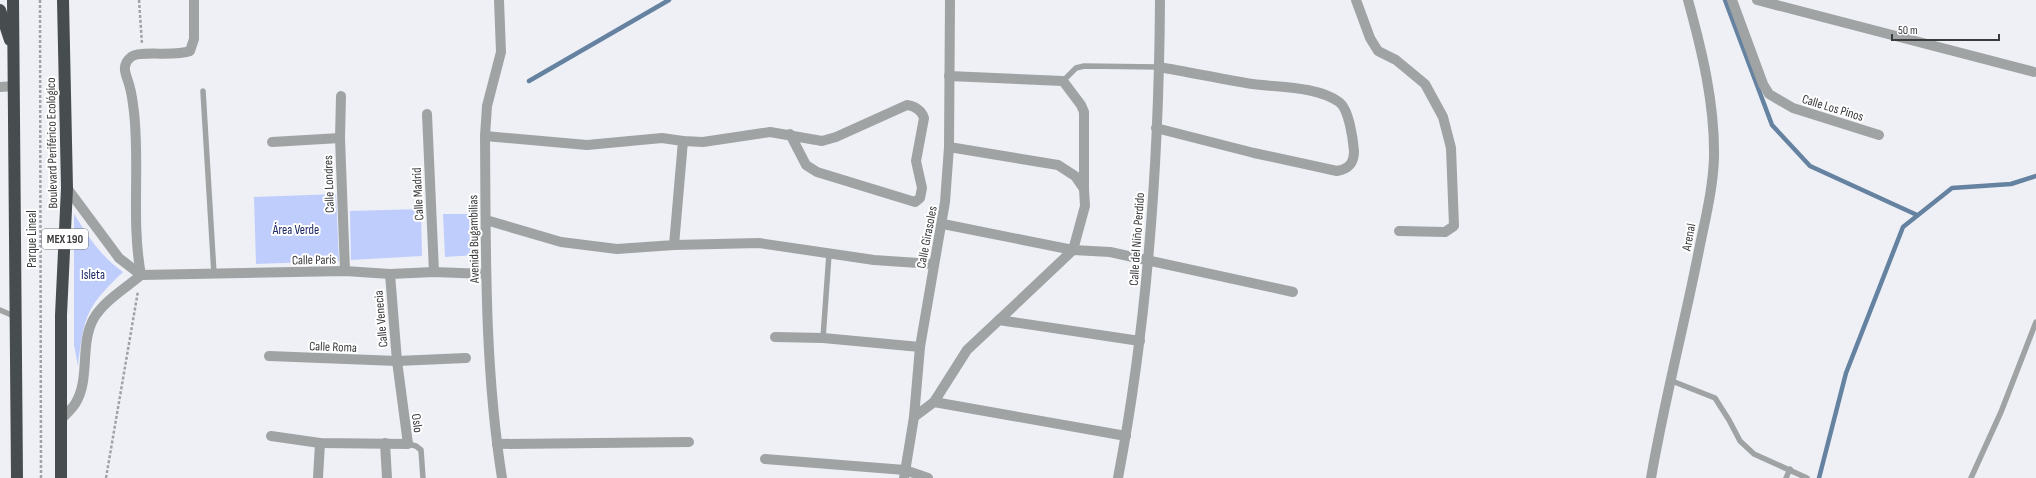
<svg xmlns="http://www.w3.org/2000/svg" width="2036" height="478" viewBox="0 0 2036 478" font-family="'Sofia Sans Condensed',sans-serif">
	<style>
		.green { fill: #bfcdfc }
		.lines { fill: none; stroke-linecap: round; stroke-linejoin: round }
		.stream { stroke: #6582a1; stroke-width: 4.5 }
		.path { stroke: #a0a2a6; stroke-width: 2.5; stroke-dasharray: 3 2; stroke-linecap: butt }
		.lane { stroke: #a0a3a4; stroke-width: 5.5 }
		.street { stroke: #a0a3a4; stroke-width: 10 }
		.highway { stroke: #474d4e; stroke-width: 12 }
		.labels { text-anchor: middle; stroke-width: 4; stroke-linejoin: round; paint-order: stroke }
		.shield { fill: #fff; stroke: #757677; stroke-width: 1 }
		.shield-label { font-size: 12px; font-weight: bold; fill: #3a3b3d }
		.street-label { font-size: 13px; fill: #3a3b3d; stroke: #fff }
		.park-label { font-size: 13px; fill: #1e2866; stroke: #fff }
	</style>
	<rect width="100%" height="100%" fill="#eef0f6"/>
	<g class="green">
		<path d="M336,194L339,261L256,264L254,197Z"/>
		<path d="M421,209L422,256L351,260L350,211Z"/>
		<path d="M74,214C88,236 101,257 123,272C86,307 84,316 78,366L74,345Z"/>
		<path d="M443,214H474L476,255L445,257Z"/>
	</g>
	<g class="lines">
		<g class="stream">
			<path d="M1725,0L1772,125L1810,166L1917,215"/>
			<path d="M529,81L669,0"/>
			<path d="M1819,478L1846,373L1903,227L1952,188L2011,184L2036,176"/>
		</g>
		<g class="path">
			<path d="M40,0L41,478"/>
			<path d="M139,0L142,44"/>
			<path d="M106,478L138,291"/>
		</g>
		<g class="lane">
			<path d="M1063,81L1076,68L1084,66L1159,67"/>
			<path d="M203,91L214,274"/>
			<path d="M0,310L16,317"/>
			<path d="M823,338L829,254"/>
			<path d="M1672,381L1715,398L1729,420L1740,441L1754,454L1807,478"/>
			<path d="M408,444L416,446L421,450L423,478"/>
			<path d="M1786,478L1790,469"/>
			<path d="M1971,478L2001,412L2036,322"/>
		</g>
		<g class="street">
			<path d="M499,0L501,52L487,106L485,136C486,250 484,365 502,478"/>
			<path d="M1356,0L1370,38L1378,51L1396,60L1425,84L1443,117L1451,148L1454,226L1445,232L1399,231"/>
			<path d="M1732,0L1763,84L1769,94L1793,108L1879,135"/>
			<path d="M1757,0L2034,72"/>
			<path d="M949,76L1063,81L1081,105L1084,112V189"/>
			<path d="M0,87L14,86"/>
			<path d="M341,96L340,138L345,271"/>
			<path d="M427,114L434,272"/>
			<path d="M1156,128L1254,153L1337,171C1349,169 1354,163 1354,151C1353,139 1349,109 1339,102C1315,85 1274,88 1246,83C1217,78 1188,72 1159,67"/>
			<path d="M485,136L587,145L662,138L683,141L703,142L770,132L822,141L836,137L907,105C915,106 922,111 924,118L916,161L922,188L920,198L915,202L817,172L806,165L790,134"/>
			<path d="M272,142L340,138"/>
			<path d="M949,147L1058,165L1075,176L1084,189L1085,206L1073,250L999,320"/>
			<path d="M67,188L119,258L141,275L345,271L390,274L434,272L486,274"/>
			<path d="M486,220L561,242L617,249L674,245L683,141"/>
			<path d="M943,224L1073,250L1110,252L1293,292"/>
			<path d="M674,245L759,243L874,260L933,264"/>
			<path d="M141,275C131,221 140,166 134,112C133,104 132,95 130,88C128,77 119,67 131,57C139,50 175,57 190,51L194,39V0"/>
			<path d="M775,337L823,338L920,347"/>
			<path d="M269,356L397,361L466,358"/>
			<path d="M934,402L967,350L999,320L1140,341"/>
			<path d="M914,417L934,402L1126,436"/>
			<path d="M61,420C65,415 71,410 75,404C91,379 79,344 94,318C105,300 126,288 141,275"/>
			<path d="M271,436L320,443L408,444L397,361L390,274"/>
			<path d="M385,443L387,478"/>
			<path d="M497,444L689,442"/>
			<path d="M765,459L905,470L928,478"/>
			<path d="M318,478L320,443"/>
			<path d="M904,478L914,417L920,347L945,202L949,147L950,0"/>
			<path d="M1118,478C1148,321 1159,160 1160,0"/>
			<path d="M1651,478C1664,402 1684,326 1699,250C1705,220 1713,189 1714,158C1715,104 1702,51 1688,0"/>
		</g>
		<g class="highway">
			<path d="M13,0L17,478"/>
			<path d="M0,10L10,40"/>
			<path d="M61,478V315L67,188L63,0"/>
		</g>
	</g>
	<g class="labels">
		<rect class="shield" x="42" y="229" width="46" height="20" rx="3"/>
		<g class="shield-label">
			<text x="65" y="243">MEX 190</text>
		</g>
		<g class="street-label">
			<text transform="translate(1833 107) rotate(17)" y="5">Calle Los Pinos</text>
			<text transform="translate(51 143) rotate(-91)" y="5">Boulevard Periférico Ecológico</text>
			<text transform="translate(328 184) rotate(-92)" y="5">Calle Londres</text>
			<text transform="translate(417 194) rotate(-93)" y="5">Calle Madrid</text>
			<text transform="translate(926 237) rotate(-79)" y="5">Calle Girasoles</text>
			<text transform="translate(1688 237) rotate(-79)" y="5">Arenal</text>
			<text transform="translate(31 239) rotate(-90)" y="5">Parque Lineal</text>
			<text transform="translate(473 239) rotate(-91)" y="5">Avenida Bugambilias</text>
			<text transform="translate(1136 239) rotate(-86)" y="5">Calle del Niño Perdido</text>
			<text transform="translate(314 259) rotate(-1)" y="5">Calle París</text>
			<text transform="translate(380 319) rotate(-95)" y="5">Calle Venecia</text>
			<text transform="translate(333 346) rotate(2)" y="5">Calle Roma</text>
			<text transform="translate(418 423) rotate(82)" y="5">Oslo</text>
		</g>
		<g class="park-label">
			<text x="296" y="234">Área Verde</text>
			<text x="93" y="279">Isleta</text>
		</g>
	</g>
	<path d="M1892 34v6h107v-6" fill="none" stroke="#3a3b3d" stroke-width="2"/>
	<text x="1898" y="34" font-size="12" fill="#3a3b3d" stroke="#ffffff" stroke-width="3" paint-order="stroke">50 m</text>
</svg>
